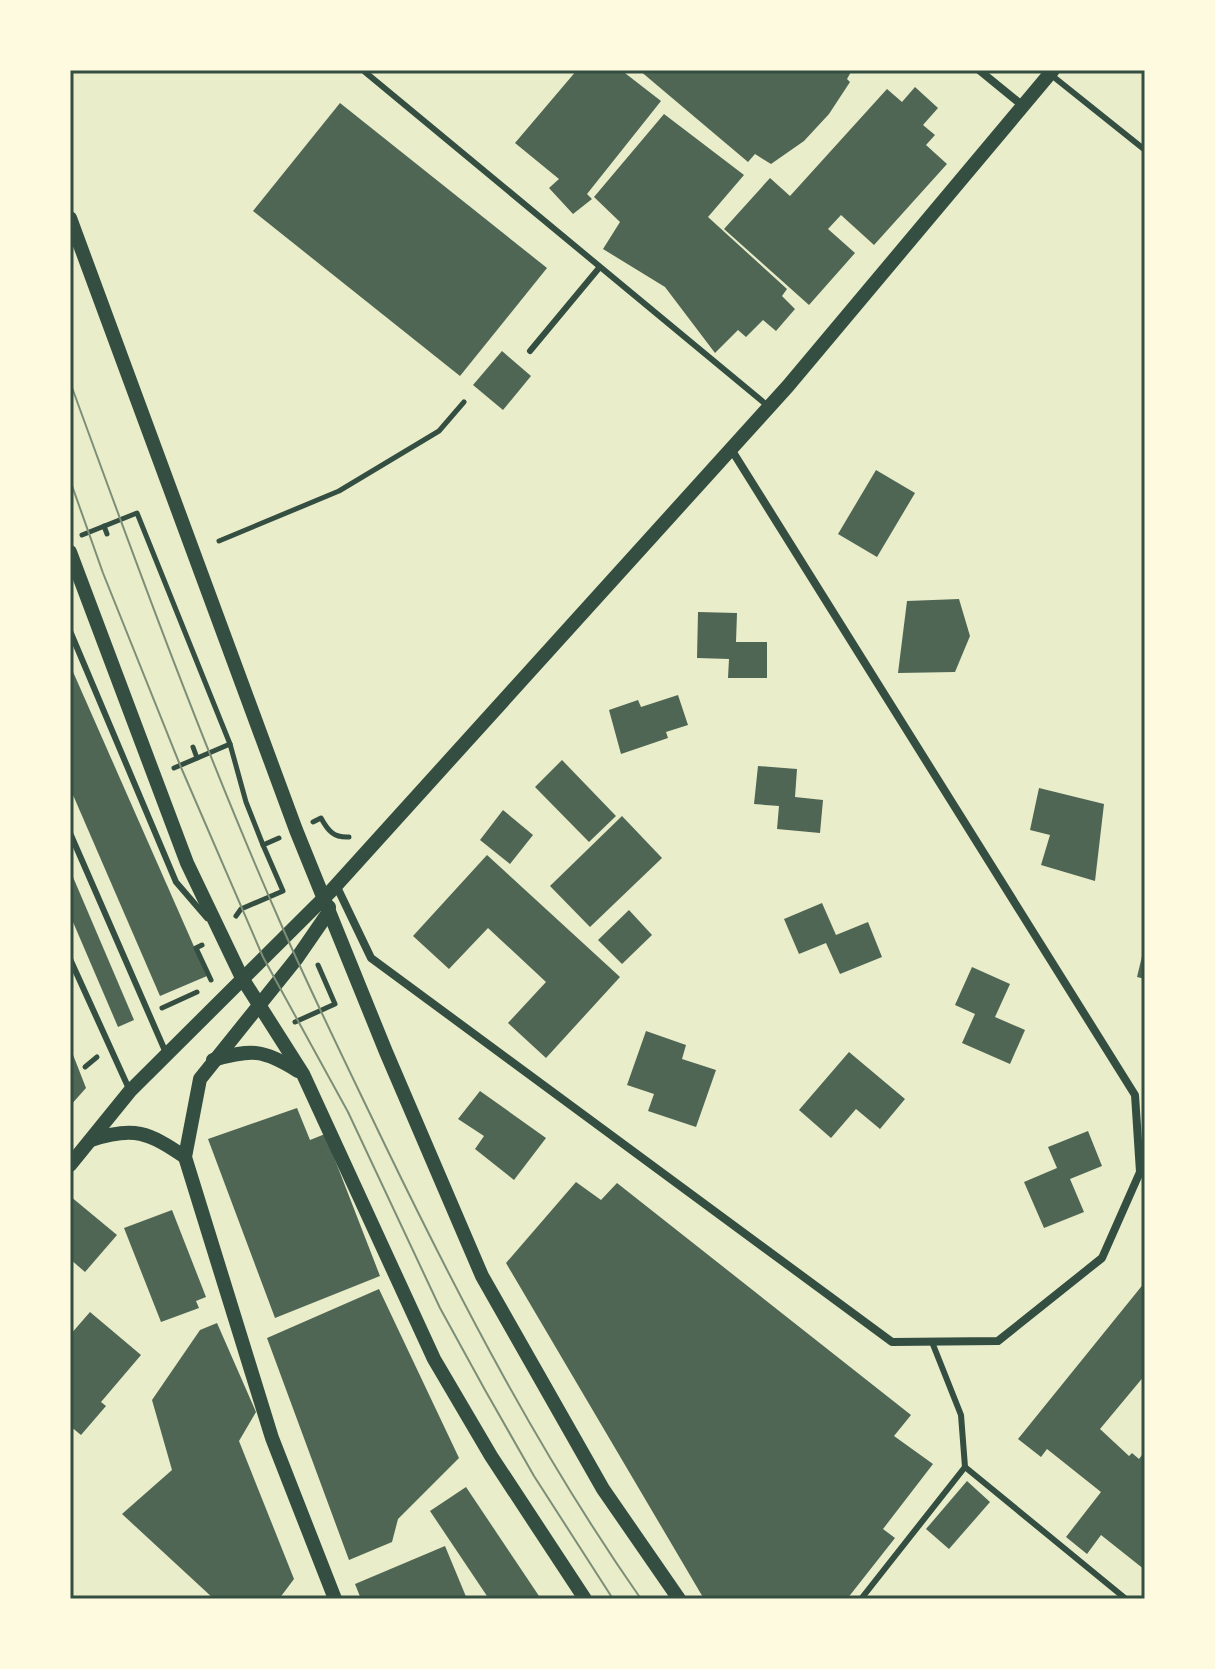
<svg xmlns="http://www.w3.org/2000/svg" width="1215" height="1669" viewBox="0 0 1215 1669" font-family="'Roboto Condensed',sans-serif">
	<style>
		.building { fill: #4f6655 }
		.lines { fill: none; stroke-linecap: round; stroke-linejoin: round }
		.path { stroke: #344e41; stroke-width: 5 }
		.service { stroke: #344e41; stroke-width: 6 }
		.minor { stroke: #344e41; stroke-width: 8 }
		.tertiary { stroke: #344e41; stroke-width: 14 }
		.tram { stroke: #7c8e77; stroke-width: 2 }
		.neatline { fill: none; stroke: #344e41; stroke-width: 3 }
	</style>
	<rect width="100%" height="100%" fill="#e9edc9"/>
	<g class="building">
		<path d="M577,70H621L661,101L587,194L592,199L573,214L549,188L559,179L515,143Z"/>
		<path d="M639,70H852L847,79L850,82L829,114L804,141L771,164L755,154L748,162Z"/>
		<path d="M915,87L938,108L923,125L935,135L926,145L947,164L874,245L841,215L828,229L855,253L809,305L724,229L770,178L790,196L887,89L902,102Z"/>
		<path d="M340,103L547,268L460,376L253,211Z"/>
		<path d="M664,114L744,175L708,217L787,289L782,296L795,309L776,331L763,320L746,337L738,330L715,353L665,287L603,249L620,222L594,197Z"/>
		<path d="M502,351L531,376L503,410L473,385Z"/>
		<path d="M876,470L915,493L877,557L838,534Z"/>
		<path d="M959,599L970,636L955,672L898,673L907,601Z"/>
		<path d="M698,612L737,613L736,642H767V678H728L729,659L697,658Z"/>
		<path d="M70,665L207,976L160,996L70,788Z"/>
		<path d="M678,695L688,725L666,732L668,738L621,754L609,710L638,700L641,707Z"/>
		<path d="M562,760L616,816L589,842L535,787Z"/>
		<path d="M758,766L797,769L795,797L823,800L820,833L777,829L779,806L754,804Z"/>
		<path d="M1039,788L1104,804L1095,881L1041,865L1050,835L1030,830Z"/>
		<path d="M503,810L533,835L510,864L480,840Z"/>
		<path d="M622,816L662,858L590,927L550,886Z"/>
		<path d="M487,855L620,977L546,1058L508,1023L546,982L488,928L449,969L413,936Z"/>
		<path d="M70,870L134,1020L118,1027L70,915Z"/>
		<path d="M822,903L836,935L868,922L882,957L840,974L826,943L799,954L784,919Z"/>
		<path d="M629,910L652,935L622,964L598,940Z"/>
		<path d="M1144,948H1145V979L1137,977Z"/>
		<path d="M972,967L1010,984L995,1017L1025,1030L1010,1064L962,1043L975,1014L955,1005Z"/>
		<path d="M646,1031L686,1045L682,1059L716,1070L696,1127L648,1111L654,1094L627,1085Z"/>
		<path d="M70,1047L86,1088L70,1106Z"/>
		<path d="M849,1052L905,1099L880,1129L856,1109L831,1138L799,1110Z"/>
		<path d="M480,1091L546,1138L514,1180L475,1149L484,1136L458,1119Z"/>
		<path d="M297,1108L310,1140L325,1134L380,1276L275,1318L208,1139Z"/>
		<path d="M1088,1131L1102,1166L1070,1179L1084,1212L1044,1228L1024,1182L1057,1168L1048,1147Z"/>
		<path d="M576,1182L601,1200L617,1183L911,1415L894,1436L933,1464L883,1529L895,1538L847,1599H704L506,1263Z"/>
		<path d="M70,1196L117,1235L85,1272L70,1259Z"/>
		<path d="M172,1210L206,1297L196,1301L199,1308L161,1322L124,1228Z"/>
		<path d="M1145,1282V1375L1100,1429L1129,1456L1132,1453L1139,1459L1145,1451V1485L1143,1487L1145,1489V1570L1101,1535L1087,1554L1066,1537L1101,1492L1047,1449L1041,1457L1018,1439Z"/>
		<path d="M379,1289L459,1458L398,1519L392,1542L349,1560L267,1338Z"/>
		<path d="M90,1312L141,1355L101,1402L106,1406L81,1435L70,1426V1335Z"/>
		<path d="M217,1323L256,1412L239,1441L294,1579L279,1599H214L122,1514L172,1470L152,1400L200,1330Z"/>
		<path d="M967,1481L990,1502L949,1549L926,1529Z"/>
		<path d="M466,1487L541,1599H489L430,1511Z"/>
		<path d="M445,1546L467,1599H361L355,1584Z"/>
	</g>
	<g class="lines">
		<g class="path">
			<path d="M104,526L107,534"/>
			<path d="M82,535L137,513L230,744L174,768"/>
			<path d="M219,541L339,491L439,431L464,402"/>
			<path d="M230,744L246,802L263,845"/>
			<path d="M193,747L197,758"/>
			<path d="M313,822L321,818C328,831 334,838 349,837"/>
			<path d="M236,916L241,909L283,891L263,845L279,838"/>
			<path d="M202,945L196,948L211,980"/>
			<path d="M162,1008L197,992"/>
			<path d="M295,1022L335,1004L318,965"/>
			<path d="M85,1067L97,1057"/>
		</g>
		<g class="service">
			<path d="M365,72L768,406"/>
			<path d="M1050,74L1145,150"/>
			<path d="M530,351L599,268"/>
			<path d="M70,631L176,882L207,918"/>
			<path d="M70,833L166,1053"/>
			<path d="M70,959L130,1091"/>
			<path d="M965,1467L1126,1599"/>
			<path d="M861,1599L965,1467L961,1415L932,1342"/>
		</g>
		<g class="minor">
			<path d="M979,70L1023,106"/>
			<path d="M336,885L371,958L892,1342L998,1341L1102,1258L1140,1172L1135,1095L731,449"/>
		</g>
		<g class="tertiary">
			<path d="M70,218L296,830L386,1052L482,1276L603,1489L679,1599"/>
			<path d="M70,552L187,863L242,978L303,1074L434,1359L491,1456L585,1599"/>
			<path d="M329,907L328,913L297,958L200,1079L185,1157L272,1438L335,1599"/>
			<path d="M213,1060C252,1049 263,1049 298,1071"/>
			<path d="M91,1140C134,1126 148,1132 185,1157"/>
			<path d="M70,1165L130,1091L331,891L788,386L1053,70"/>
		</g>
		<g class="tram">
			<path d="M70,382C137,566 205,752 284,931C316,1003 351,1074 385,1145C461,1302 541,1456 641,1599"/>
			<path d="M70,480L103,573L180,765L263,957L348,1112L440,1308L485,1390L534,1476L613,1599"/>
		</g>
	</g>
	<rect width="1215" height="1669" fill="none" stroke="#fefae0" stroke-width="144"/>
	<rect x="72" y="72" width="1071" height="1525" class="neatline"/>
</svg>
